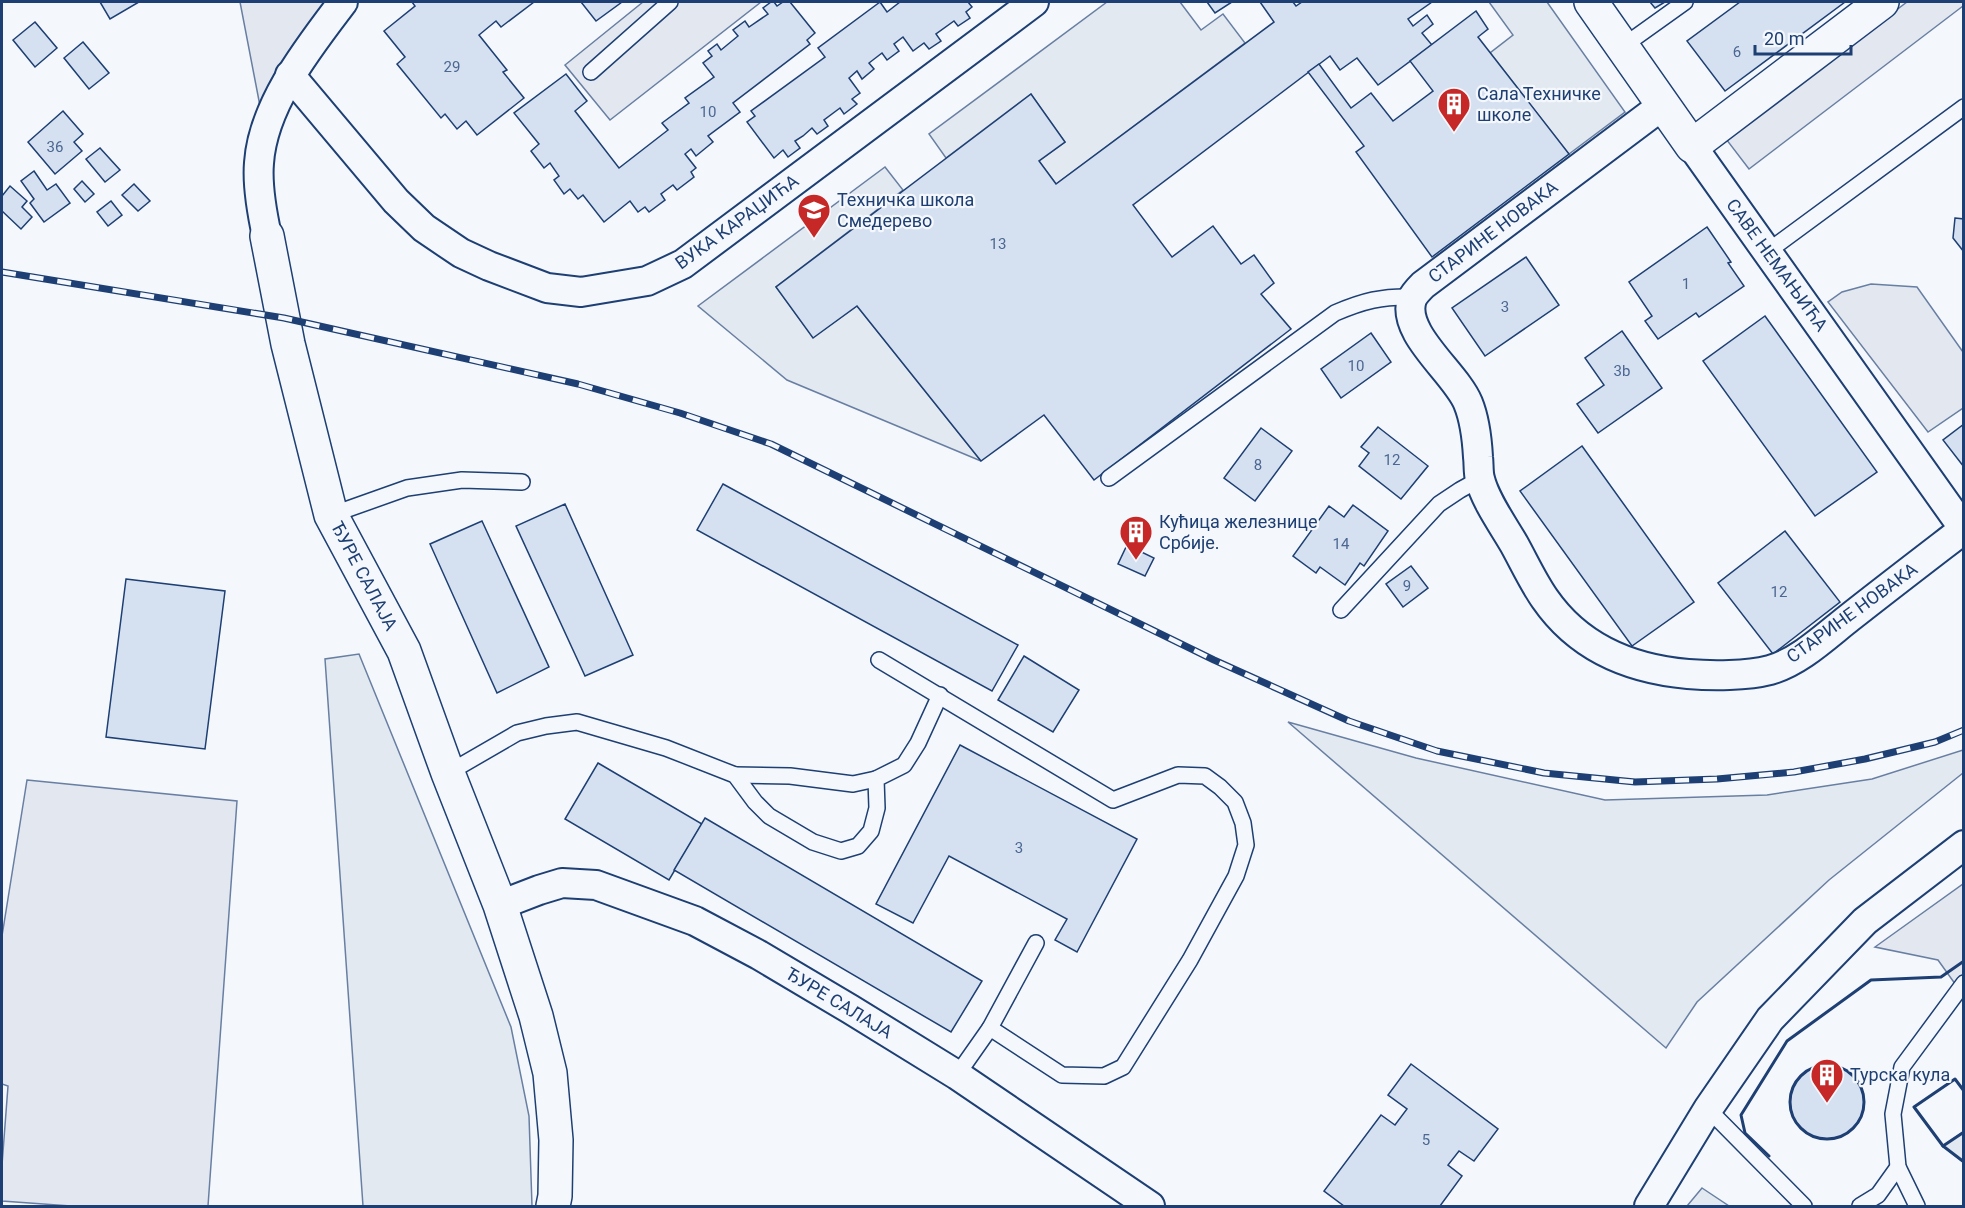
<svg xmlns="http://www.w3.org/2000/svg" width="1965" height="1208" viewBox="0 0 1965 1208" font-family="Roboto,sans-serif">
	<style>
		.green { fill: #e3e9f0; stroke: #687fa3; stroke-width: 1.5 }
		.parking { fill: #e3e8f0; stroke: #687fa3; stroke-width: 1.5 }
		.building { fill: #d5e0f0; stroke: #1d3f73; stroke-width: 1.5 }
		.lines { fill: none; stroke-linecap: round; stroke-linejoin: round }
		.lane-casing { stroke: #1d3f73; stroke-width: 18 }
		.street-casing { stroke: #1d3f73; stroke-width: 32 }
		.secondary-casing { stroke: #1d3f73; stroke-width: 36 }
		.lane { stroke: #f4f7fb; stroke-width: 15 }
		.street { stroke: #f4f7fb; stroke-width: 28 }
		.secondary { stroke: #f4f7fb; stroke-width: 33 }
		.rail-casing { stroke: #1d3f73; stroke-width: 7 }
		.rail { stroke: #f4f7fb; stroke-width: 4.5; stroke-dasharray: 14; stroke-linecap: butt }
		.wall { stroke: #1d3f73; stroke-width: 3 }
		.labels { text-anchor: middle; stroke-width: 4.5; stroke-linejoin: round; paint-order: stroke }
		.number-label { font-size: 15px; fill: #4b6792 }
		.poi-label { font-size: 18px; fill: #1d3f73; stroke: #f4f7fb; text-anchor: start }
		.street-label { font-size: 18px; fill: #1d3f73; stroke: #f4f7fb }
	</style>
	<rect width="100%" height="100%" fill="#f4f7fb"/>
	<g class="green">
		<path d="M1107,2H1180L1201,30L1223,14L1245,43L1056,184L1039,161L1065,142L1031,94L946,158L929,134Z"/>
		<path d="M1489,2H1547L1625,112L1569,154L1490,53L1513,35Z"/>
		<path d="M885,167L903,190L776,287L813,337L857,306L981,461L787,380L698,306Z"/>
		<path d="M359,654L511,1027L529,1116L532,1206H363L325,659Z"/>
		<path d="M1288,722L1416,758L1605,800L1767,795L1872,779L1963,750V773L1829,880L1697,1002L1666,1048Z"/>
		<path d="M1963,1132V1162L1943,1146Z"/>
		<path d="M1702,1188L1729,1206H1687Z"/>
	</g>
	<g class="parking">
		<path d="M240,2H331L260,106Z"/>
		<path d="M643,2H761L610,120L565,65Z"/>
		<path d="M1907,2H1963V6L1749,169L1726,139Z"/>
		<path d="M1871,284L1917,287L1963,352V408L1928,432L1828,302L1842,292Z"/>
		<path d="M27,780L237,801L208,1206H71L2,1201V1165L8,1086L2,1084V936Z"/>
		<path d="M1963,884V995L1938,960L1875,947Z"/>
	</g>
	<g class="building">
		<path d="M100,2H139L110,19Z"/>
		<path d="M412,2H534L501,27L496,21L479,35L507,70L503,72L524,98L477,135L466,121L457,129L445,114L441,118L397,64L405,57L384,31L415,6Z"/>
		<path d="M581,2H622L596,21Z"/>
		<path d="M771,2H774L777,6L783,2H790L815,33L807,40L810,44L733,103L740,112L708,136L713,142L696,156L691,149L685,154L696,168L691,172L694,177L677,190L673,185L661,194L665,200L649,212L645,207L638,212L630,201L604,222L583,195L578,199L570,189L564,194L554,180L559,176L550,163L544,168L531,151L539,144L514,113L566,74L587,101L575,111L619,168L668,130L662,123L689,103L685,98L714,77L703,63L712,56L708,51L717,44L721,50L738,36L733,30L745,21L749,27L768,14L763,8Z"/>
		<path d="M880,2L887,12L900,2H968L972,7L966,12L970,18L958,26L954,21L936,34L941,41L929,49L924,43L913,51L903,37L894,44L899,51L887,60L882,53L869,63L874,69L862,79L857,71L849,78L860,93L852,99L857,104L844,114L840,108L824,120L828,126L817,134L812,128L803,136L795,141L800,148L788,157L783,150L774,158L747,122L755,116L751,111L825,57L818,48Z"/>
		<path d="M1207,2H1232L1215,13Z"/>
		<path d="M1260,2H1293L1296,6L1302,2H1432L1408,19L1413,26L1427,15L1433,24L1422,33L1432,45L1378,85L1357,58L1340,70L1330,56L1133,205L1172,257L1213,226L1241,264L1254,255L1274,283L1261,294L1291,329L1094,480L1044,415L981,461L857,306L813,338L776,287L1031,94L1065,142L1039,161L1056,184L1274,22Z"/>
		<path d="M1650,2H1665L1655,8Z"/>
		<path d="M1740,2H1845L1725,91L1687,41Z"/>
		<path d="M1476,11L1488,29L1478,37L1569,154L1432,257L1356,152L1364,146L1308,72L1319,64L1351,108L1371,93L1393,121L1433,91L1410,61Z"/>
		<path d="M35,22L57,48L35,67L13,40Z"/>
		<path d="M83,42L109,73L89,89L64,58Z"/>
		<path d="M63,111L83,134L74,142L82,151L55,174L28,142Z"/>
		<path d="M100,148L120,170L105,182L86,159Z"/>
		<path d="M34,171L47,190L56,184L70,203L44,222L30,203L34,199L21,181Z"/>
		<path d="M82,181L94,194L85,202L74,189Z"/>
		<path d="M134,184L150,201L138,211L122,195Z"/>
		<path d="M10,186L27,201L22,207L32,217L21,229L2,211V196Z"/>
		<path d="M111,201L122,215L108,226L97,212Z"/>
		<path d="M1955,218L1964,219V252L1953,238Z"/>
		<path d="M1707,227L1731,262L1728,263L1744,286L1699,317L1696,313L1658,339L1645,321L1652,316L1629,282Z"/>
		<path d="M1526,257L1559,305L1485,356L1452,308Z"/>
		<path d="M1765,316L1877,472L1815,516L1703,361Z"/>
		<path d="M1622,331L1662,388L1598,433L1577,404L1604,385L1585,358Z"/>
		<path d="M1371,333L1391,362L1341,398L1321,369Z"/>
		<path d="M1964,424V467L1943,440Z"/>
		<path d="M1378,427L1428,466L1401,499L1359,466L1369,453L1361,447Z"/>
		<path d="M1261,428L1292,451L1255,501L1224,478Z"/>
		<path d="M1582,446L1694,602L1632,646L1520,491Z"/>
		<path d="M723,484L1018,645L992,691L697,530Z"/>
		<path d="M565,504L633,655L585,676L516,526Z"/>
		<path d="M1353,505L1388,531L1364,566L1360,563L1345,585L1320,567L1316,573L1293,556L1329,506L1344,517Z"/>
		<path d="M482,521L549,667L497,693L430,544Z"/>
		<path d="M1785,531L1840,602L1773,654L1718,583Z"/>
		<path d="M1127,545L1154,558L1145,576L1118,564Z"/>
		<path d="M1411,566L1428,588L1403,607L1386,584Z"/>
		<path d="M126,579L225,591L205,749L106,737Z"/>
		<path d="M1024,656L1079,690L1053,732L998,700Z"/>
		<path d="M960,745L1137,839L1077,952L1055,940L1067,919L949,856L913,923L876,904Z"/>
		<path d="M598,763L702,824L669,880L565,819Z"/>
		<path d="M705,818L982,981L951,1032L674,870Z"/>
		<path d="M1411,1064L1498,1129L1474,1161L1459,1151L1448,1165L1462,1176L1440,1206H1344L1324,1191L1381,1115L1395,1125L1407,1109L1388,1095Z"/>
		<circle cx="1827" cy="1102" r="37"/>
	</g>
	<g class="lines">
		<g class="lane-casing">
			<g id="lane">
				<path d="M1622,47L1685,2"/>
				<path d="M591,72L670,2"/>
				<path d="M1767,252L1964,107"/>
				<path d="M1109,478L1335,313C1363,301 1382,296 1413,297"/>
				<path d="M331,515L407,488L462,480L522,482"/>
				<path d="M1341,610L1439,504L1460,490L1480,479"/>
				<path d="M879,660L1113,800L1178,775L1205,776L1220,787L1235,802L1243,823L1246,845L1236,876L1190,960L1123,1067L1104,1076L1062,1075L990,1028"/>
				<path d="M448,773L517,733L546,726L577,722L666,748L735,775L755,802L769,816L813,842L841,851L858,846L871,831L877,808L876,779L904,765L918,743L940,695"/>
				<path d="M735,775L790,776L853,784L876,779"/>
				<path d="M957,1075L990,1028L1036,943"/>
				<path d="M1708,1109L1804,1206"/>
				<path d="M1860,1206L1878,1195L1898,1167"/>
				<path d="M1917,1206L1898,1167L1893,1114L1902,1067L1964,983"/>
			</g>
		</g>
		<g class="street-casing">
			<g id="street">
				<path d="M290,75L396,201L424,228L461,253L489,266L547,288L581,292L647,281L683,264L1034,2"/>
				<path d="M1663,105L1423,285C1419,289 1414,294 1412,299C1400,333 1456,373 1468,403C1475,420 1477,439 1478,457C1479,464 1478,472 1480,479C1485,500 1503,525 1514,544C1524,562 1533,582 1545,599C1579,648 1630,669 1688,674C1712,676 1747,676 1770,670C1799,662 1826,636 1849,618C1887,588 1925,559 1964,529"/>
				<path d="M1692,146L1964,529"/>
				<path d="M267,236C262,213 257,186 259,163C263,104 309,47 343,2"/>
				<path d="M500,905L539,890L562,883L596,885L695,921L759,955L850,1009L957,1075L1150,1206"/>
				<path d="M1649,1206L1708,1109L1770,1019L1865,921L1964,845"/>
			</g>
		</g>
		<g class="secondary-casing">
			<g id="secondary">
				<path d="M1591,2L1692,146L1882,2"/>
				<path d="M267,236L288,344L331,515L404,651L448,773L500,905L536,1016L550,1073L556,1140L555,1196L553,1206"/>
			</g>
		</g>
		<use href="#lane" class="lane"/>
		<use href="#street" class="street"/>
		<use href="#secondary" class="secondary"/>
		<g class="rail-casing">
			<path id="rail" d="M2,272L284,318L578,384L680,413L771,444L1214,660L1349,721L1437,751L1544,773L1635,782L1717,779L1794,772L1865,759L1935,742L1964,730"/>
		</g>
		<use href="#rail" class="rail"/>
		<g class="wall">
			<circle cx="1827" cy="1102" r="37"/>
			<path d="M1964,1132L1943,1146L1964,1162"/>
			<path d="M1943,1146L1914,1107L1955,1079L1964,1091"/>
			<path d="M1769,1156L1745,1133L1741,1115L1787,1041L1871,980L1941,977L1964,961"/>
		</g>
	</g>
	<defs>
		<g id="building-pin" transform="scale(1.725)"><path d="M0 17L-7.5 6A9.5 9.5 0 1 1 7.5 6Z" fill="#c62828" stroke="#f4f7fb"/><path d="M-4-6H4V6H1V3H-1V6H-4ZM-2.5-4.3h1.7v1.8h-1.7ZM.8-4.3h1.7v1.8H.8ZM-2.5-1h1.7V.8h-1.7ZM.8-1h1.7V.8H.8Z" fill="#fff"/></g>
		<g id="school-pin" transform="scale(1.725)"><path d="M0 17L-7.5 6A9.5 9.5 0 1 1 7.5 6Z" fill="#c62828" stroke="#f4f7fb"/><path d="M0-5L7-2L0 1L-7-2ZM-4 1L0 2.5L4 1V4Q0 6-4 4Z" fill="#fff"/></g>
	</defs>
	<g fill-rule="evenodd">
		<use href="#building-pin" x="1454" y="104"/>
		<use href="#school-pin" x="814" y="210"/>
		<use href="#building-pin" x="1136" y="532"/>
		<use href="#building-pin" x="1827" y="1075"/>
	</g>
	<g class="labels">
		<g class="number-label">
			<text x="1737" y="57">6</text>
			<text x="452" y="72">29</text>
			<text x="708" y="117">10</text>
			<text x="55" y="152">36</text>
			<text x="998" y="249">13</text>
			<text x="1686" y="289">1</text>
			<text x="1505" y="312">3</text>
			<text x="1356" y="371">10</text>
			<text x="1622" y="376">3b</text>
			<text x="1392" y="465">12</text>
			<text x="1258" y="470">8</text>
			<text x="1341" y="549">14</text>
			<text x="1407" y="591">9</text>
			<text x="1779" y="597">12</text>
			<text x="1019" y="853">3</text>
			<text x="1426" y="1145">5</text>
		</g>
		<g class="poi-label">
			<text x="1477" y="100">Сала Техничке<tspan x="1477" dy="21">школе</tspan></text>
			<text x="837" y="206">Техничка школа<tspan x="837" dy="21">Смедерево</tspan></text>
			<text x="1159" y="528">Кућица железнице<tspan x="1159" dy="21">Србије.</tspan></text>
			<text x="1850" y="1081">Турска кула</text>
		</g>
		<g class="street-label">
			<text transform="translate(737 222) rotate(-36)" y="6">ВУКА КАРАЏИЋА</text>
			<text transform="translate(1493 232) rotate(-37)" y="6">СТАРИНЕ НОВАКА</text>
			<text transform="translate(1777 265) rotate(54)" y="6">САВЕ НЕМАЊИЋА</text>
			<text transform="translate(364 576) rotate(62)" y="6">ЂУРЕ САЛАЈА</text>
			<text transform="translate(1852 613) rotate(-36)" y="6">СТАРИНЕ НОВАКА</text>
			<text transform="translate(839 1003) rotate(31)" y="6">ЂУРЕ САЛАЈА</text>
		</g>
	</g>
	<rect width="1965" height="1208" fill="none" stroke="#1d3f73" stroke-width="6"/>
	<path d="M1755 45v9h96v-9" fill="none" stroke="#1d3f73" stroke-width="3"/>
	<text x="1764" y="45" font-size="18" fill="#1d3f73" stroke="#f4f7fb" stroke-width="4.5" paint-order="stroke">20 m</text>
</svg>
